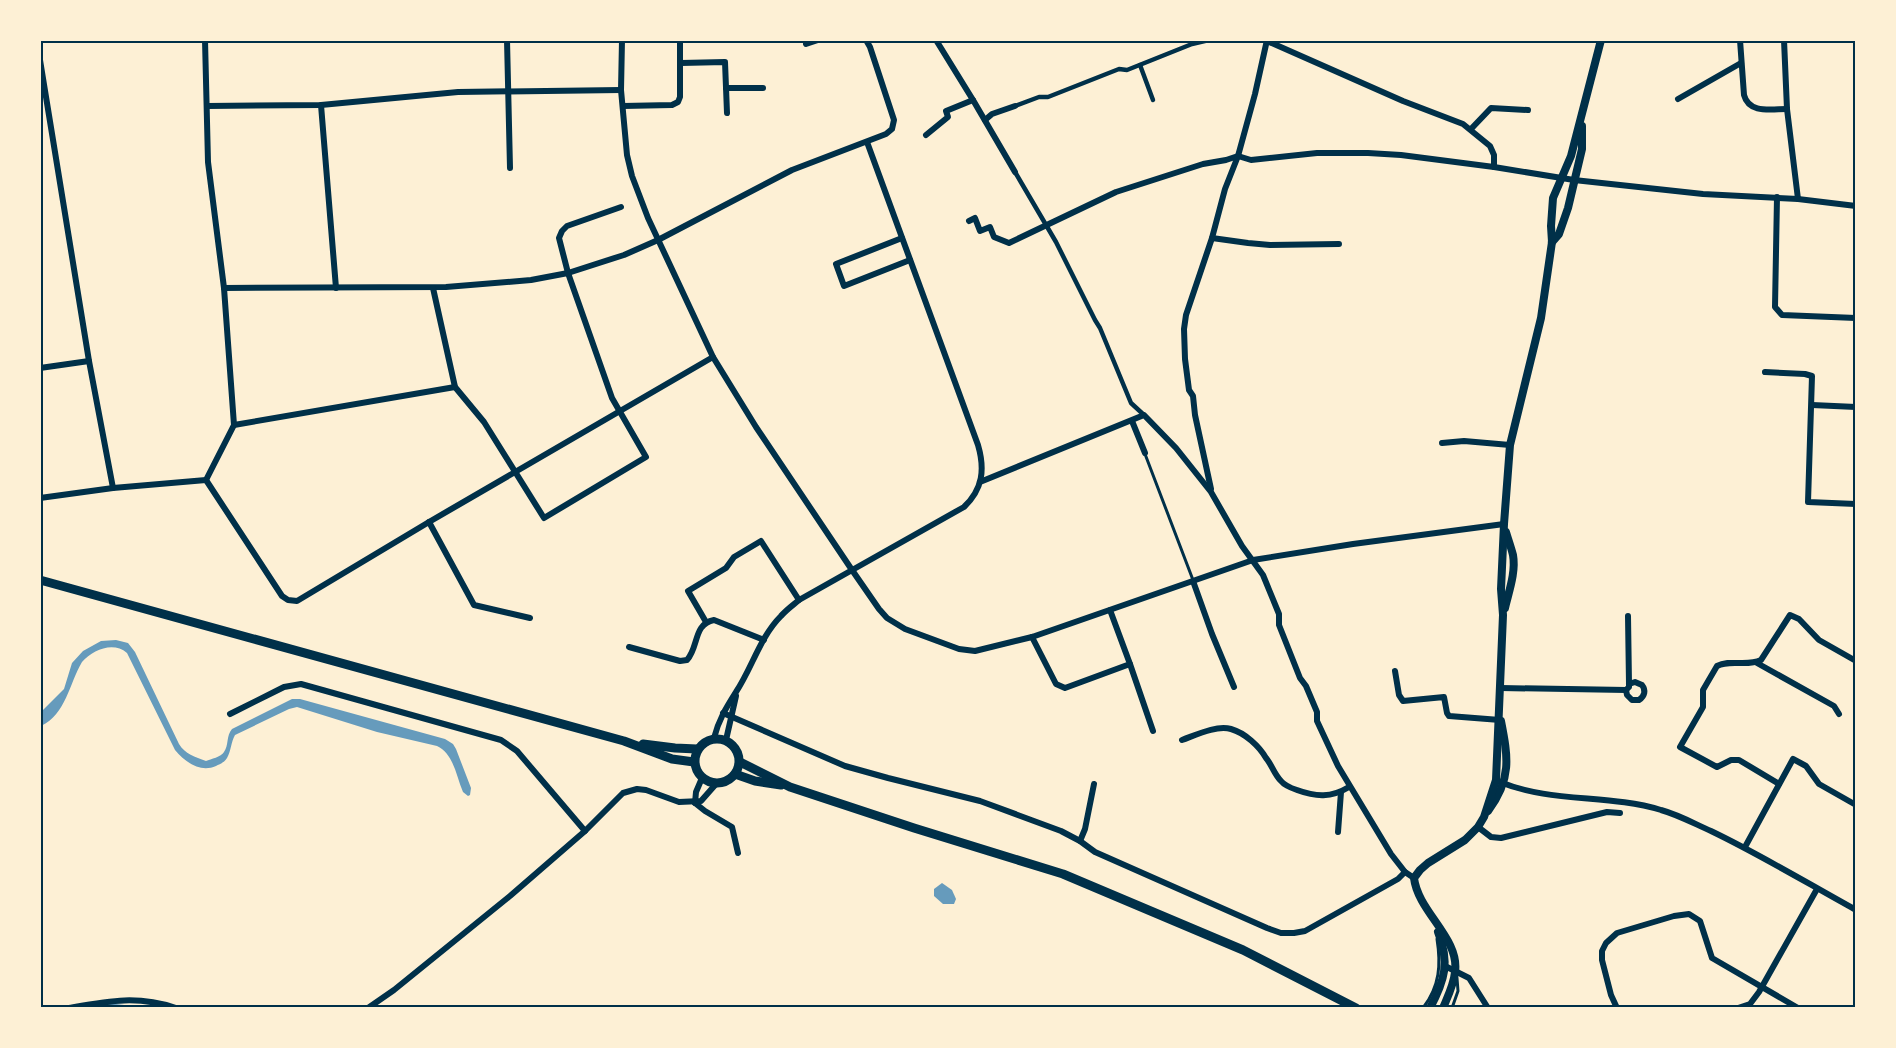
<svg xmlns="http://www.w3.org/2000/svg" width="1896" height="1048" viewBox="0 0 1896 1048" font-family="'Times New Roman',serif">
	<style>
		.water { fill: #669bbc }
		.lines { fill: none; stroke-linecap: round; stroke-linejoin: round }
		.stream { stroke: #669bbc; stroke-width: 3 }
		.service { stroke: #003049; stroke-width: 3 }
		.pedestrian { stroke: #003049; stroke-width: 4.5 }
		.minor { stroke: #003049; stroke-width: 6 }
		.tertiary { stroke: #003049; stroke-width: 8 }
		.primary { stroke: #003049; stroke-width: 9 }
		.neatline { fill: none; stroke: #003049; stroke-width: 2 }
	</style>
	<rect width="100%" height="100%" fill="#fdf0d5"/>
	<g class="water">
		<path d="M116,640L128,643L135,652L179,744C185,754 195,757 206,761C211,759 221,757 224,752C229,745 226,736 232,729L292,699H300L445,739L453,744L456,749L471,788L470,795L468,796L463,792C456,776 454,754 437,746L377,732L297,707L289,709L235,735C231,742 231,751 227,758C225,762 220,764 216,766C200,773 185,762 175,750L127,653C113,641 93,650 82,662C69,684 66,714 41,726V712L64,689L72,663L83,651L101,641Z"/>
		<path d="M942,883L952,890L956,899L954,904H943L934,896V889Z"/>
	</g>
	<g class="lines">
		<path class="stream" d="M99,1008L112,1005L136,1008"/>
		<g class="service">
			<path d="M1145,454L1193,580"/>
			<path d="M1423,1008C1440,986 1441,964 1437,939"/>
			<path d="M1452,1008L1458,991L1457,978"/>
		</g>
		<g class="pedestrian">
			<path d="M1140,65L1153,100"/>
			<path d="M1015,106L1039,97H1048L1119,69L1127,70L1192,44L1209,40"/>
			<path d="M1015,172L1056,242L1095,320L1100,328L1131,403L1144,415"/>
		</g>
		<g class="minor">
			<path d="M205,40L208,162L224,288L234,425L206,480"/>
			<path d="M507,40L510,168"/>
			<path d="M622,40L621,90L627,155L632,176L648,218L713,357L756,427L852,570L879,609L887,618L905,629L959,649L975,651L1032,637L1253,560L1353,544L1504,524"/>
			<path d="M936,40L973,100L1015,172"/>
			<path d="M1740,40L1744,95C1749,114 1771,109 1787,109"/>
			<path d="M1784,40L1787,109L1798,199"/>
			<path d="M1267,41L1403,101L1463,124L1490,146L1494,155V167"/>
			<path d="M806,44L818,40"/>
			<path d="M40,60L89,361L113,488"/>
			<path d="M681,63L725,62L727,113"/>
			<path d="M726,88H763"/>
			<path d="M1678,99L1741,63"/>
			<path d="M321,105L336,288"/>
			<path d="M207,106L321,105L458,92L621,90"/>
			<path d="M623,106L672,105L678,102L680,97V40"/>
			<path d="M985,120L992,114L1015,106"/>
			<path d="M1471,129L1491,108L1528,110"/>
			<path d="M926,135L948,117L946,111L973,100"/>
			<path d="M1777,197L1775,307L1782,315L1856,318"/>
			<path d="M969,221L975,218L980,231L990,227L994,237L1009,243L1116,192L1203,164L1226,160L1238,156L1251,160L1317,153H1368L1401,155L1494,167L1574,180L1703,194L1798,199L1856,206"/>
			<path d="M902,238L836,264L844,286L910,260"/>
			<path d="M1212,238L1248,243L1270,245L1339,244"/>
			<path d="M224,288L446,287L531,280L568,273L624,255L658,240L792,170L886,134L892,129L894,120L870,47L866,40"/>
			<path d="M433,288L455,387L484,422L544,518L646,457L612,398L568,273L559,238L562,231L567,226L621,207"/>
			<path d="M40,368L89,361"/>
			<path d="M1765,372L1805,374L1812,376L1808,502L1856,504"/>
			<path d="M1812,405L1856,407"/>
			<path d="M1132,421L1145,453"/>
			<path d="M234,425L455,387"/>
			<path d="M1442,443L1464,441L1510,445"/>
			<path d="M206,480L282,596L288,600L297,601L429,522L713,357"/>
			<path d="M980,482L1144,415L1176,448L1211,492L1242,546L1263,575L1279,614V625L1300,678L1306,686L1317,712V721L1338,766L1391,854L1405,872L1414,878"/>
			<path d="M1211,489L1195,415L1193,396L1189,390L1185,359L1184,329L1186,315L1212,238L1225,189L1238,156L1255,94L1267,40"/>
			<path d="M40,498L113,488L206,480"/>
			<path d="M429,522L474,605L530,618"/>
			<path d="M1193,581L1212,634L1234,687"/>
			<path d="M706,622L688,591L726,568L734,557L761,541L799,600"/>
			<path d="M1032,637L1056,684L1065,688L1130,664L1110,610"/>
			<path d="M629,647L680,661L687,660C699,647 693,624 714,620L764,640"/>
			<path d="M1757,663L1834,706L1839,714"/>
			<path d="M1130,664L1153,731"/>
			<path d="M1395,671L1399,695L1403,701L1444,697L1447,713L1449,716L1500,720"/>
			<path d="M1501,688L1626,690L1629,687V684L1628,616"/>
			<path d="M1626,690L1627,695L1632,700H1639C1645,696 1646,690 1642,685L1635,682L1629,684"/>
			<path d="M723,713L845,766L888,778L980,801L1061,831L1080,841L1095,852L1267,928L1281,933H1294L1305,931L1398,879L1405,872"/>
			<path d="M230,714L284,687L301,684L501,740L517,751L585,831"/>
			<path d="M714,738C719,719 726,708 736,692C752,668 760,637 781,616C786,610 793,605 799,600L964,507C983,489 985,469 978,445L867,142"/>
			<path d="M726,740L736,696"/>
			<path d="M1182,740C1196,735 1216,725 1231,729C1245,733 1259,746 1266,758C1272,765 1274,774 1281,781C1285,786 1291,788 1297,790C1316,797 1331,798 1349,787"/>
			<path d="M1500,782C1551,803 1608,794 1661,810C1679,815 1695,824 1711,831C1761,855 1807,883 1856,910"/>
			<path d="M1779,784L1739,760H1731L1717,767L1680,747L1703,707V690L1717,666C1730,659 1747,667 1761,660L1790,615L1799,619L1819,640L1856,661"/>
			<path d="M695,803L705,811L732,827L738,853"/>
			<path d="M695,803L696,792L702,778"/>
			<path d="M1478,827L1491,837L1501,838L1607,812L1620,813"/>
			<path d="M1338,832L1341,792"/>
			<path d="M1080,841L1085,829L1094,784"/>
			<path d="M1745,847L1793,759L1806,766L1819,784L1856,805"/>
			<path d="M1445,966L1469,978L1488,1008"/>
			<path d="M69,1008C108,1001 137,995 176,1008"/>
			<path d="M368,1008L394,990L510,896L585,831L623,793L637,789L646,790L679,802L701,801L716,784"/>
			<path d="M1617,1008L1611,995L1602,960V951L1606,943L1617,933L1674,916L1689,914L1700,921L1712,958L1798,1008"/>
			<path d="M1738,1008L1750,1004L1759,992L1817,889"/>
		</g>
		<g class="tertiary">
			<path d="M1552,242L1559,234L1568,208L1582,149V126"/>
			<path d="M1505,608C1509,591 1516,572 1513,555C1511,547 1508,539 1506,532"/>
			<path d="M1488,811C1512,779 1508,757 1501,721"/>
			<path d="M1430,1008C1445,980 1450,962 1438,932"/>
			<path d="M1443,1008C1448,996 1454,984 1455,972C1460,938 1418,912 1414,878L1420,870L1428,863L1465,840L1478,827L1484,817L1496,780L1503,615L1501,589L1504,524L1510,445L1541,318L1552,242L1551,226L1553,198L1571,156L1601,40"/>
		</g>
		<g class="primary">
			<path d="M40,580L624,741L672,759L694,762"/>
			<circle cx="717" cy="761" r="22"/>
			<path d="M643,744L675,748L697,749"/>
			<path d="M740,762L790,787L914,828L1063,874L1243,950L1356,1008"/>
			<path d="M735,774L755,781L781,785"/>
		</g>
	</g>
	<rect width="1896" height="1048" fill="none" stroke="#fdf0d5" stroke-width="84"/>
	<rect x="42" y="42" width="1812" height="964" class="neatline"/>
</svg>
